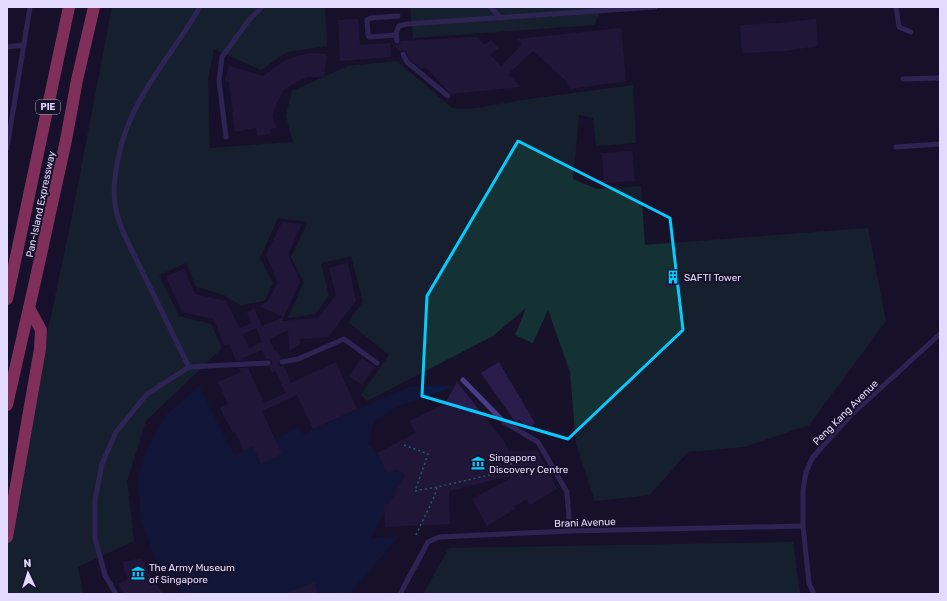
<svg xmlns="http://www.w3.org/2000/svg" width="947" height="601" viewBox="0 0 947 601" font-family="Rubik,sans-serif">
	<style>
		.green { fill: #143134 }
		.water { fill: #0b1b48 }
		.building { fill: #2b1d4b; fill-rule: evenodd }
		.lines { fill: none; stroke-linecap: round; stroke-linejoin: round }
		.path { stroke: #31b5bc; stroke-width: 1.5; stroke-dasharray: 2 3; stroke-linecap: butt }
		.service { stroke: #473c88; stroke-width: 5 }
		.motorway { stroke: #fe5594; stroke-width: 12 }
		.marked { fill: none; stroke: #07cafe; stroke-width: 3; stroke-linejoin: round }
		.labels { text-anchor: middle; stroke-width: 4; stroke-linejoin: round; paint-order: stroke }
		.shield { fill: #18112a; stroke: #a59ebf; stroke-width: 1 }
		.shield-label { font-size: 9px; font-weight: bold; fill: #e2daff }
		.street-label { font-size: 10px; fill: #e2daff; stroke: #18112a }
		.poi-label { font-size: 10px; fill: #e2daff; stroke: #18112a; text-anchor: start }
	</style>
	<rect width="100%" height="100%" fill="#18112a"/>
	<g class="green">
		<path d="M112,7H325L327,46L287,52L261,70L214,49L208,79L210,148L293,142L286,116L292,91L348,66L397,61L452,108L470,109L529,99L633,85L636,143L596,146L593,118L579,115L573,179L597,189L641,186L645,245L868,228L886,321L809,425L744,447L688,452L650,495L595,501L576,444L570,372L548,310L533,343L515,335L526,308L493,336L367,401L361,395L389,355L348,322L363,302L351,256L321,263L329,296L315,314L288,318L304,282L291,257L308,222L278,218L260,258L273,283L264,301L240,305L224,295L196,287L186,263L159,275L179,316L211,324L222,348L146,421L127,481L134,541L78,567L83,594H7V496L32,407L71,221Z"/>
		<path d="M410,7H603L594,25L413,38Z"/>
		<path d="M793,542L800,594H423L449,548Z"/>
	</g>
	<path class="water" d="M199,386L235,457L244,450L253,446L261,463L282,454L275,440L298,427L305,436L313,429L409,387L455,386L399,406L374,421L368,444L377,453L387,473L397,469L405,475L370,539L399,536L349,594H187L175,586L155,558L141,520L138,478L148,447L166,415Z"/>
	<g class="building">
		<path d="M358,19L360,45L390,43L391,57L340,61L338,20Z"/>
		<path d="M816,19L818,46L784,51L742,53L740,25L778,23Z"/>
		<path d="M621,28L626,81L570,89L564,79L533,51L508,74L521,87L451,94L425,67L422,69L410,59L406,51L403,50L400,51L391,42L397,45L400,44L401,41L478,37L484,45L491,40L499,48L490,55L501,66L523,44L517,39Z"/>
		<path d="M309,53L327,54L324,77H307L291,85L284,90L275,106L273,117L276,128L270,129L271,134L257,136L256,128L235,132L229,81L225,80L229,66L264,76L275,67L286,60L297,56Z"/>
		<path d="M632,151L635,181L604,183L602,153Z"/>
		<path d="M282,222L302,224L288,254L300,282L282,321L318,318L336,295L329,268L348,263L356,301L328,337L300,339V345L289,350L288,330L269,339L275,351L276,350L280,358L278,363L280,366H284L291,383L336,362L357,409L313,429L297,395L262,411L282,454L261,464L253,446L244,450L235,432L233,433L227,421H226L220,407L228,404L218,382L241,372L239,368H248L264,403L286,393L275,371L272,373L269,367L272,364V361L269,359H266L262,350L243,358L244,360L236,361L229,344L224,346L214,319L182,312L166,276L184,269L195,294L226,301L240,328L252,323L247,312L254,308L262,326L283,317L259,306L268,301L278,283L266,255ZM256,328L262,342L249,348L243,334Z"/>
		<path d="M672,269L684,285L664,287Z"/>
		<path d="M362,358L375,367L362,385L349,376Z"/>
		<path d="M499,362L535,423L527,429L520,420L516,423L481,373Z"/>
		<path d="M457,382L504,441L509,451L537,450L557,489L530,505L526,500L514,506L515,509L487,526L472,499L511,478L510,476L449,491L450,524L385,527L384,504H389L405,475L397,469L387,473L377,453L416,433L410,421L445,403Z"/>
		<path d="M142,558L146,568L163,594H125L118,584L128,579L122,562Z"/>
		<path d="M314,582L318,594H285Z"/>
	</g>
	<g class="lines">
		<g class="path">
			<path d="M404,445L428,454L415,491L437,487"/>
			<path d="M416,535L435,495L437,487L498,473L525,454"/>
		</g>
		<g class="service">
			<path d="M490,7L501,18"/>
			<path d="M896,7L899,27L911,32"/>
			<path d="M396,35L369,37L368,35L367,20L371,18L398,16"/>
			<path d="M397,41L396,33L399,26L407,24L655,7"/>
			<path d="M7,47L24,45"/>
			<path d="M403,54L407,62L448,96"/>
			<path d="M903,79L940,78"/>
			<path d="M226,137L219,81L222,57L249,20L262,7"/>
			<path d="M896,147L940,144"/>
			<path d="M7,148L30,7"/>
			<path d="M282,362L298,359L344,339L377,363"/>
			<path d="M189,367C173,334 157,301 141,269C132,250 120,230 116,210C110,184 120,142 131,118C149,78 178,45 200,7"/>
			<path d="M463,380L504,422L538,442L567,492L570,531"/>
			<path d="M116,594L105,575L95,538V500L102,464L116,432L147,394L189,367L268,363"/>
			<path d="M400,594L428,542L439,537L570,531L803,526"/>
			<path d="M814,594L809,583L803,526V490L806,472L813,457L850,416L940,334"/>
		</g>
		<g class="motorway">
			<path d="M7,299L69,7"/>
			<path d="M7,405L36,277L66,140L77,80L94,7"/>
			<path d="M7,537L40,349L41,330L29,308"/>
		</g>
	</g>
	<path d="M0 0H947V601H0ZM518,141L670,218L683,330L568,439L422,396L427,296Z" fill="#18112a" fill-opacity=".55" fill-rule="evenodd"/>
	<path class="marked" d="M518,141L670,218L683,330L568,439L422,396L427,296Z"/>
	<defs>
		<g id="building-bare" transform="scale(1.08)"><path d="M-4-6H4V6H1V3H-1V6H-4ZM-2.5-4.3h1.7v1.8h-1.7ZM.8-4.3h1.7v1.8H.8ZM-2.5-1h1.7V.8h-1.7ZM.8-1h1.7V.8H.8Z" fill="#07cafe" stroke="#18112a" stroke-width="2.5" paint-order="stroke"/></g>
		<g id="museum-bare" transform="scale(1.08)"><path d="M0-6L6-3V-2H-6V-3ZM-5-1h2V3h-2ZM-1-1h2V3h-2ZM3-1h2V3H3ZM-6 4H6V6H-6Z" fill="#07cafe" stroke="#18112a" stroke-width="2.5" paint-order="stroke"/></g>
	</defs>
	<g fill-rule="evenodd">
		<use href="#building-bare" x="673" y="277"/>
		<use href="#museum-bare" x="478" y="463"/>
		<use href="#museum-bare" x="138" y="573"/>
	</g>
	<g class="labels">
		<rect class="shield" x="36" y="100" width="24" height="14" rx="3"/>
		<g class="shield-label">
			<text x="48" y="110">PIE</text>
		</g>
		<g class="street-label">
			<text transform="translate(40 204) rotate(-78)" y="4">Pan-Island Expressway</text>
			<text transform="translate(845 412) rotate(-45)" y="4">Peng Kang Avenue</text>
			<text transform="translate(585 522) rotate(-2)" y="4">Brani Avenue</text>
		</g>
		<g class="poi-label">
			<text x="684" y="281">SAFTI Tower</text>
			<text x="489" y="461">Singapore<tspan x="489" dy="12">Discovery Centre</tspan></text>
			<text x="149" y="571">The Army Museum<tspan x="149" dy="12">of Singapore</tspan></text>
		</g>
	</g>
	<rect width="947" height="601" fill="none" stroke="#e2daff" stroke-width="16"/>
	<g transform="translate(28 573) rotate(356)" stroke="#18112a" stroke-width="3" paint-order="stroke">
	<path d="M0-3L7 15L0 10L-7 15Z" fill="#e2daff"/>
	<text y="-6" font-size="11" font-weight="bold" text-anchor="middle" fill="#e2daff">N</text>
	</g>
</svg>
